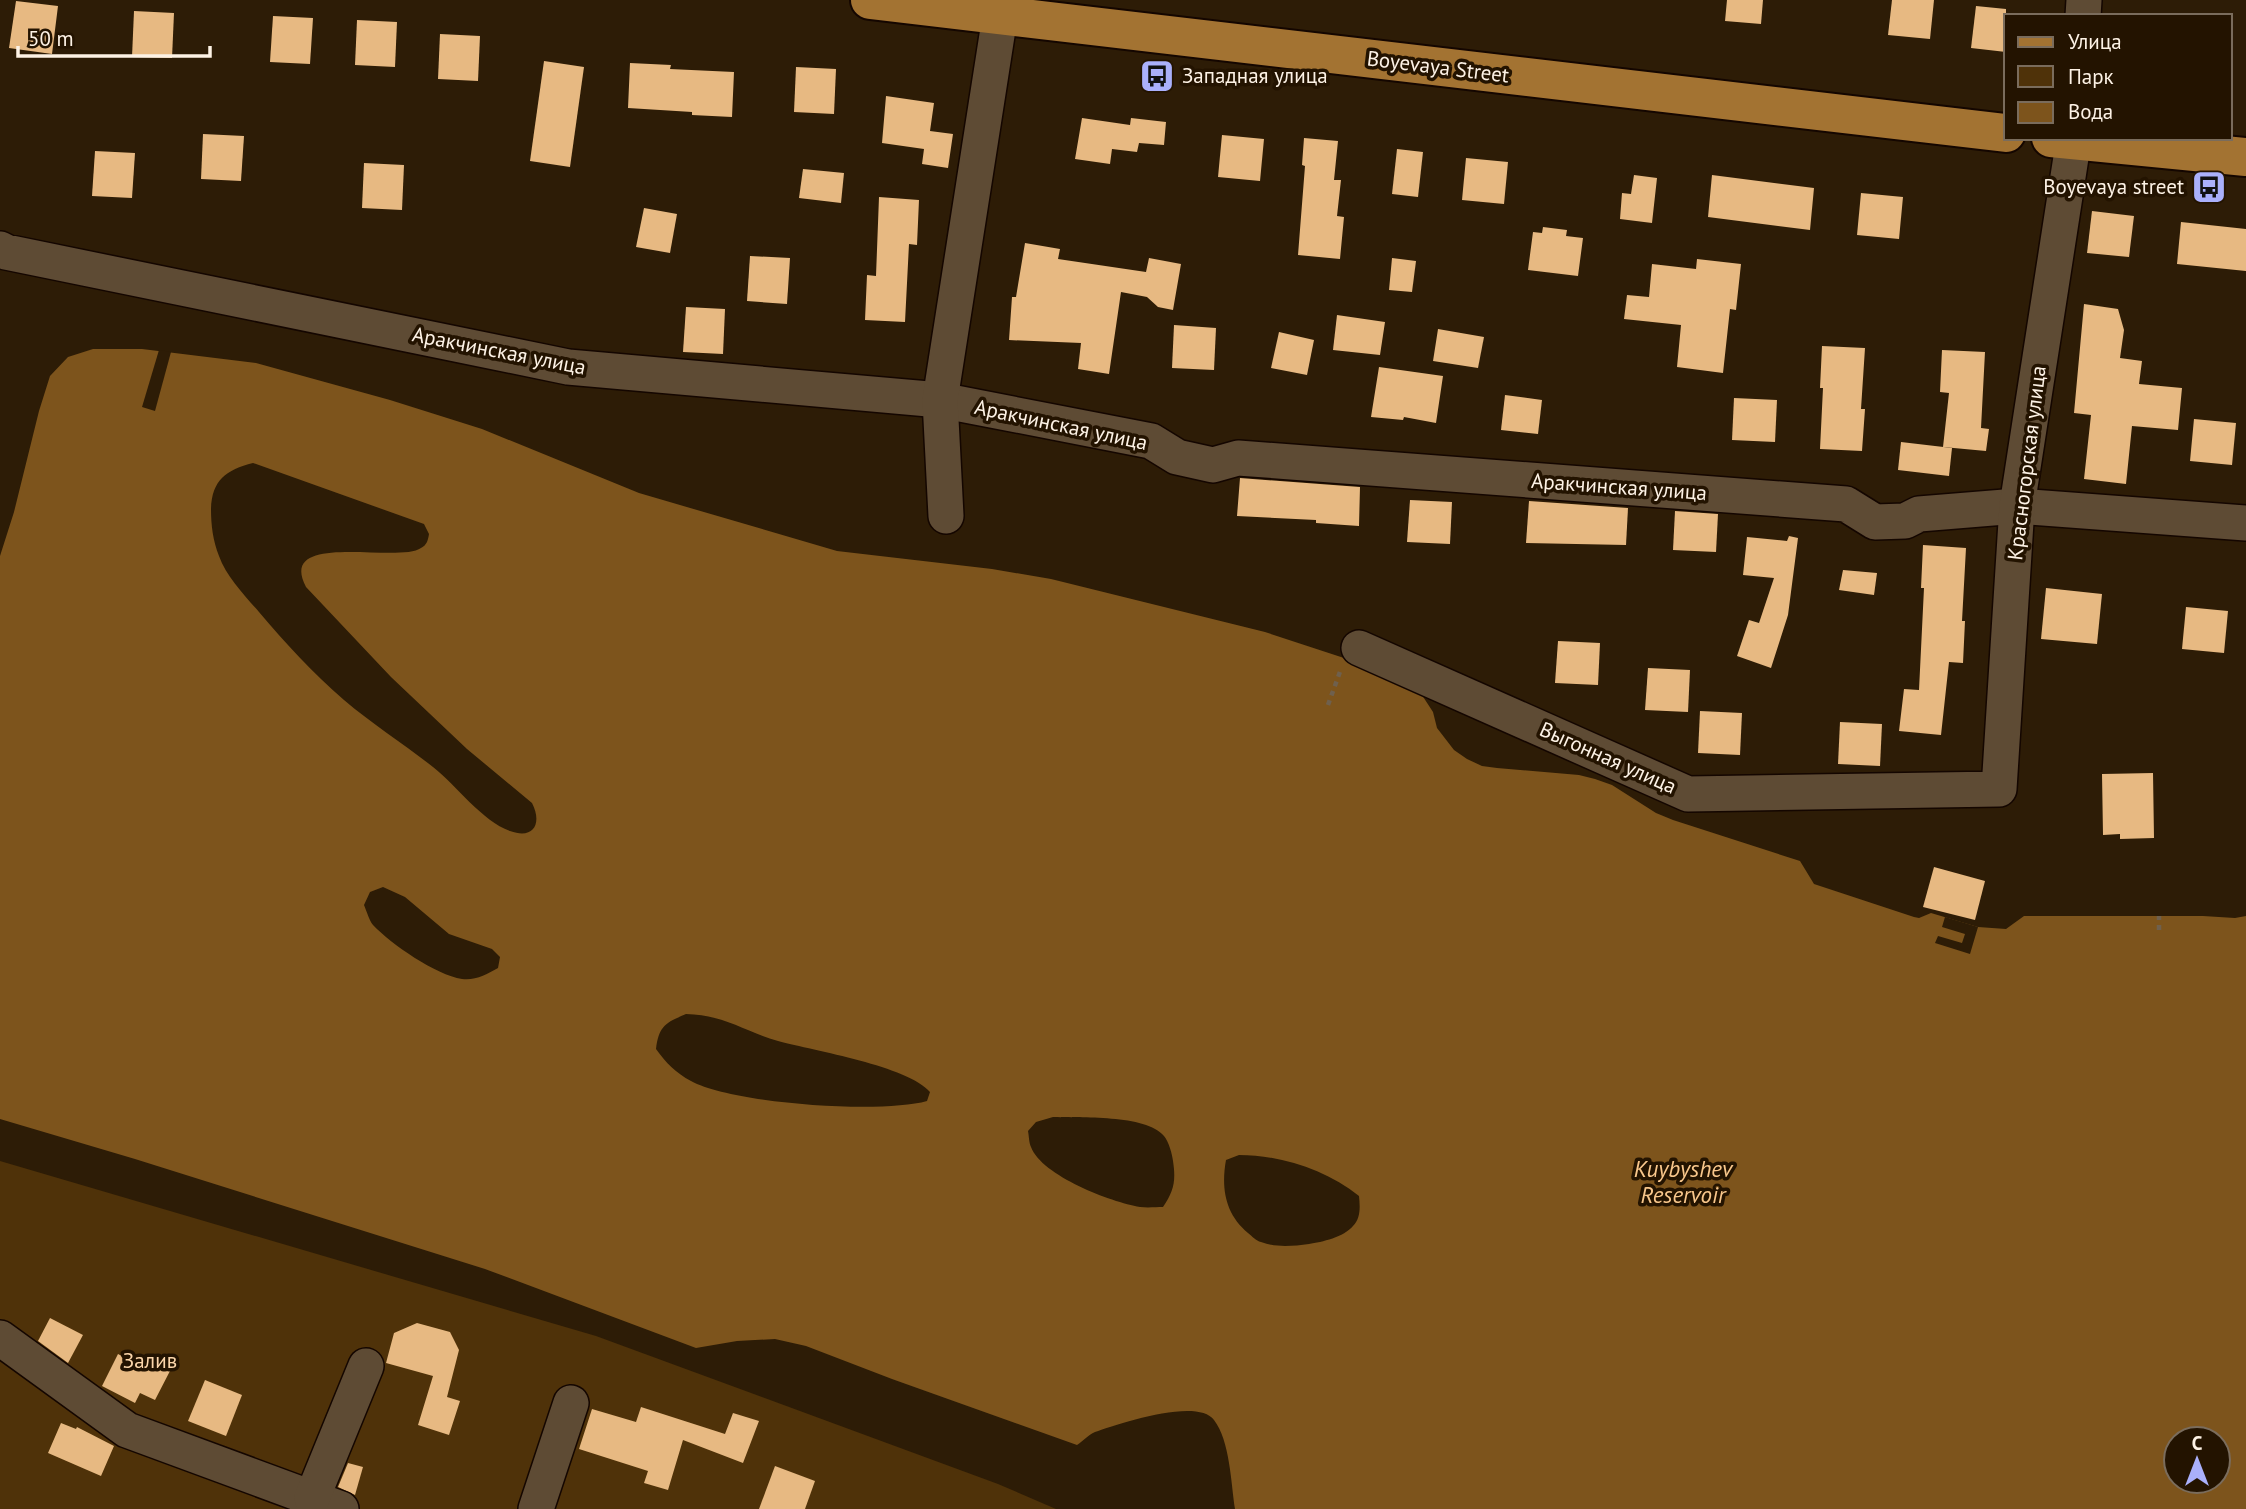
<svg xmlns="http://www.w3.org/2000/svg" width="2246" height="1509" viewBox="0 0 2246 1509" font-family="'PT Sans',sans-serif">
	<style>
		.green { fill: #4f3209 }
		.water { fill: #7d541c; fill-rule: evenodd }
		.pier { fill: #2d1c06 }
		.building { fill: #e7b982 }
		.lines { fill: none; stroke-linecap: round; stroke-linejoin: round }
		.minor-casing { stroke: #140600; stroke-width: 38 }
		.major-casing { stroke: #140600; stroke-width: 42 }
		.path { stroke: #6f604d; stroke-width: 4.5; stroke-dasharray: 5 5; stroke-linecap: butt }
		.minor { stroke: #5e4b34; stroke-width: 35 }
		.major { stroke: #a37332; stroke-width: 38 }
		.labels { text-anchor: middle; stroke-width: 7; stroke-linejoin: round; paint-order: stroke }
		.street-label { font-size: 21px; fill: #fdf2e5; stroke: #231300 }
		.poi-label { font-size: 21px; fill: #fdf2e5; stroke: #231300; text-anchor: start }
		.park-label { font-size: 21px; fill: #fcd6aa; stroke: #231300 }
		.water-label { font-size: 23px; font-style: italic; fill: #f9c78b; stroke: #231300 }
	</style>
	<rect width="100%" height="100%" fill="#2d1c06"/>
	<path class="green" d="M0,1161L596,1336L998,1484L1056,1509H0Z"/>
	<path class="water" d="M93,349H142L256,363L390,400L482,429L639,493L837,551L992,569L1051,579L1265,632L1344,658L1420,692L1433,712L1437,728L1454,750L1467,759L1482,766L1497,768L1579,775L1595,779L1612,785L1656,813L1673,820L1800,861L1814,884L1914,917L1919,918L1931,913L1978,927L2006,929L2024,916H2203L2235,918L2246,916V1509H1235C1231,1483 1230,1441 1214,1420C1198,1397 1117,1424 1095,1432C1088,1435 1083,1441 1077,1445L892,1379L806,1346L775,1339L737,1341L696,1348L485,1269L135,1159L0,1119V556L14,512L39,411L50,376L68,357ZM253,463L424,524L429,534C428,540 427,545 421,548C398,564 276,530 306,587L391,677L467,749L532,803C542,822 535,840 510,831C482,821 457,786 433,767C404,744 372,724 344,700C313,673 285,643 259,612C245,596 226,576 219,556C213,541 211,525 211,509C212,480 226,470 253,463ZM383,887L405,897L449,934L492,949L500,957L498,968C487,974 475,981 462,979C436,975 391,944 373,925C369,920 367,912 364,905L370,892ZM686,1014C725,1015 743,1031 778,1041C815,1051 908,1066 930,1092L927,1101C881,1114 733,1104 691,1081C676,1073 666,1063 656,1049C659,1026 665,1023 686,1014ZM1053,1117C1079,1118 1146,1114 1164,1136C1169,1142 1172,1154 1173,1161C1176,1181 1174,1191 1163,1207C1156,1207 1148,1208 1140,1207C1111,1202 1042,1176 1031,1147C1029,1143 1029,1136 1028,1131L1036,1122ZM1239,1155C1281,1155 1326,1170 1359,1196C1360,1206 1361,1218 1353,1226C1344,1237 1322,1242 1309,1244C1293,1246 1277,1248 1261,1242C1256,1241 1252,1236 1248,1233C1225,1214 1221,1188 1226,1160ZM2176,1439H2218V1481H2176Z"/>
	<g class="pier">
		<path d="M159,350L171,352L155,411L142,407Z"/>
		<path d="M1945,917L1978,927L1970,954L1935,943L1938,936L1962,943L1965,934L1942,927Z"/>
	</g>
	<g class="building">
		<path d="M1727,0H1763L1761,24L1725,21Z"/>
		<path d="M1892,0H1934L1930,39L1888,35Z"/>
		<path d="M16,1L58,6L52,54L9,48Z"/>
		<path d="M1976,6L2006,9V52L1971,48Z"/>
		<path d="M134,11L174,13L172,58L132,57Z"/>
		<path d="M273,16L313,18L310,64L270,62Z"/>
		<path d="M357,20L397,22L395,67L355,65Z"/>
		<path d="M440,34L480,36L478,81L438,79Z"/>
		<path d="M544,61L584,67L570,167L530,161Z"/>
		<path d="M630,63L671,65L670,69L734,72L732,117L692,115V112L628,108Z"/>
		<path d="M796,67L836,69L834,114L794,112Z"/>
		<path d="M886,96L934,103L930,131L953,134L948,168L922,164L924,149L882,143Z"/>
		<path d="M1082,118L1130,125L1131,118L1166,122L1164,145L1139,143L1137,152L1112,149L1110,164L1075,159Z"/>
		<path d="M203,134L244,136L241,181L201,179Z"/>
		<path d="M1222,135L1264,139L1260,181L1218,177Z"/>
		<path d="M1304,138L1338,141L1334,180H1341L1337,216L1344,217L1340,259L1298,255L1305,166L1302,165Z"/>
		<path d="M1397,149L1423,152L1418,197L1392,194Z"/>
		<path d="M95,151L135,153L132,198L92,196Z"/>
		<path d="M1466,158L1508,162L1504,204L1462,200Z"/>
		<path d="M364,163L404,165L402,210L362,208Z"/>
		<path d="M803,169L844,173L841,203L799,198Z"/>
		<path d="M1634,175L1657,178L1652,223L1620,219L1622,193L1631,194Z"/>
		<path d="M1712,175L1814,188L1810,230L1708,217Z"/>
		<path d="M1861,193L1903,197L1899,239L1857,235Z"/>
		<path d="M879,197L919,200L917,245L909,244L905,322L865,320L867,275L876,276Z"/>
		<path d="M644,208L677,214L670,253L636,247Z"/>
		<path d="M2092,211L2134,216L2129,257L2087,253Z"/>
		<path d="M2181,222L2246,229V271L2177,264Z"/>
		<path d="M1543,227L1567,230L1566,236L1583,238L1578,276L1528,270L1533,232L1542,233Z"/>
		<path d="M1025,243L1060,249L1058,259L1146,272L1149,258L1181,264L1173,310L1158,307L1147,297L1121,292L1109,374L1078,369L1081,343L1009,340L1012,297H1016Z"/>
		<path d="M750,256L790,258L787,304L747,301Z"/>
		<path d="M1392,258L1416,261L1412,292L1389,290Z"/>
		<path d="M1697,259L1741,264L1736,310L1730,309L1723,373L1677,367L1681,325L1624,319L1627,295L1649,297L1652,264L1696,269Z"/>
		<path d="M2084,304L2118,309L2124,330L2120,358L2142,361L2139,384L2182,388L2178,430L2132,426L2126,484L2084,479L2091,415L2074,413Z"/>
		<path d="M686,307L725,309L723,354L683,352Z"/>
		<path d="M1337,315L1385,322L1380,355L1333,350Z"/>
		<path d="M1174,325L1216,328L1214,370L1172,368Z"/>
		<path d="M1438,329L1484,337L1478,368L1433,361Z"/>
		<path d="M1279,332L1314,340L1307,375L1271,368Z"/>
		<path d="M1822,346L1865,348L1861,409H1865L1862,451L1820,449L1823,388H1820Z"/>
		<path d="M1942,350L1985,352L1981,428L1989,429L1986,451L1943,447L1949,393L1940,392Z"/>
		<path d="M1379,367L1443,376L1436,423L1404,417L1403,420L1371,417Z"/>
		<path d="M1505,395L1542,400L1538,434L1501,430Z"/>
		<path d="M1734,398L1777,400L1775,442L1732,440Z"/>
		<path d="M2194,419L2236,423L2232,465L2190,461Z"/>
		<path d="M1901,442L1952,448L1949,476L1898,470Z"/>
		<path d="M1240,478L1360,487L1359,526L1316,523V520L1237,516Z"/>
		<path d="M1410,500L1452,502L1450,544L1407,542Z"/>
		<path d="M1529,501L1628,508L1626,545L1526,543Z"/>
		<path d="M1675,511L1718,514L1716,552L1673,550Z"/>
		<path d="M1789,536L1798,538L1788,615L1771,668L1737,656L1749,620L1759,623L1774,578L1743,575L1747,537L1787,541Z"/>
		<path d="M1923,545L1966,548L1962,621H1965L1963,663L1949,662L1941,735L1899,731L1904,689L1919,690L1924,588H1921Z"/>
		<path d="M1843,570L1877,573L1874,595L1839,590Z"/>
		<path d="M2046,588L2102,594L2097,644L2041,639Z"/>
		<path d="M2186,607L2228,611L2224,653L2182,649Z"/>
		<path d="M1558,641L1600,643L1598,685L1555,683Z"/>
		<path d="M1648,668L1690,670L1688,712L1645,710Z"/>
		<path d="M1700,711L1742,713L1740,755L1698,753Z"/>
		<path d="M1840,722L1882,724L1880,766L1838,764Z"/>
		<path d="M2153,773L2154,838L2120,839V834L2103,835L2102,774Z"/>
		<path d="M1934,867L1985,881L1975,920L1923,907Z"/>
		<path d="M50,1318L83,1335L68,1363L38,1341Z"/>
		<path d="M417,1323L450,1332L459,1350L447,1397L460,1401L449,1435L418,1425L433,1376L386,1363L394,1333Z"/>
		<path d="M118,1354L137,1364L142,1354L171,1369L155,1400L140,1393L135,1403L102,1386Z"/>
		<path d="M205,1380L242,1395L226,1436L188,1421Z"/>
		<path d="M641,1407L725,1434L733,1413L759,1421L743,1463L683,1440L668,1490L644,1483L648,1471L579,1449L592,1409L636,1422Z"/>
		<path d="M61,1423L76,1429L77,1427L114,1446L101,1476L48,1453Z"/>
		<path d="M348,1463L363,1467L355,1495L338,1487Z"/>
		<path d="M775,1466L815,1481L805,1509H759Z"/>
	</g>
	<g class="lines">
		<g class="minor-casing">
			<g id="minor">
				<path d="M2083,16L2084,0"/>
				<path d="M0,249L6,252L568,367L940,400L1151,441L1177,457L1213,465L1238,458L1846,504L1875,522L1905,521L1919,514L2017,506L2246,523"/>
				<path d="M946,516L940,400L1000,16V0"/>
				<path d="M1359,648L1688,794L1999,789L2017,506L2074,138"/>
				<path d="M0,1338L127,1430L341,1509"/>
				<path d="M312,1498L366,1366"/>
				<path d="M536,1509L571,1403"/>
			</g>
		</g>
		<g class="major-casing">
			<g id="major">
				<path d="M870,0L2006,133"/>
				<path d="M2051,138L2246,157"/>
			</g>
		</g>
		<g class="path">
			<path d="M1328,705L1341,669"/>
			<path d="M2159,930V916"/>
		</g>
		<use href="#minor" class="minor"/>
		<use href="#major" class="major"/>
	</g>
	<defs>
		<g id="bus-square" transform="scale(1.75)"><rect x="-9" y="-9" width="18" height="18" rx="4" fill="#aab0fb" stroke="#231300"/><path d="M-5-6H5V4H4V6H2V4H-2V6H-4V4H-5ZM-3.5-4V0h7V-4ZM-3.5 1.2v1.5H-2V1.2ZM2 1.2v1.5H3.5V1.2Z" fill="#111"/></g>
	</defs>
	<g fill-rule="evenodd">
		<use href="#bus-square" x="1157" y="76"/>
		<use href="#bus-square" x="2209" y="187"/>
	</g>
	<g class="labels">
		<g class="street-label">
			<text transform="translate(1438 67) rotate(7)" y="7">Boyevaya Street</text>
			<text transform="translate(499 351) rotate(11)" y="7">Аракчинская улица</text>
			<text transform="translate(1061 425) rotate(12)" y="7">Аракчинская улица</text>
			<text transform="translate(2027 463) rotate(-83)" y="7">Красногорская улица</text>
			<text transform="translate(1619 487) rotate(4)" y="7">Аракчинская улица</text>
			<text transform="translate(1608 758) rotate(24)" y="7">Выгонная улица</text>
		</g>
		<g class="poi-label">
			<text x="1182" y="83">Западная улица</text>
			<text x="2184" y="194" text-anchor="end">Boyevaya street</text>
		</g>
		<g class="park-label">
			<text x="150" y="1368">Залив</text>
		</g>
		<g class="water-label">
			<text x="1683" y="1177">Kuybyshev<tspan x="1683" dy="26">Reservoir</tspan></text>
		</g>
	</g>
	<rect x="2004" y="14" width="228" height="126" fill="#231300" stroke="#7a6c5c" stroke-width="2"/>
	<rect x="2018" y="37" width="35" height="10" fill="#a37332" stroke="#7a6c5c" stroke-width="2"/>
	<text x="2068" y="49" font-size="21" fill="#fdf2e5">Улица</text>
	<rect x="2018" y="66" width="35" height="21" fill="#4f3209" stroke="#7a6c5c" stroke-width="2"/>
	<text x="2068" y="84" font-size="21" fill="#fdf2e5">Парк</text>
	<rect x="2018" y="102" width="35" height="21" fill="#7d541c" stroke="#7a6c5c" stroke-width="2"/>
	<text x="2068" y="119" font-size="21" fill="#fdf2e5">Вода</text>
	<g transform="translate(2197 1460)"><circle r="33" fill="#231300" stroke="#7a6c5c" stroke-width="2"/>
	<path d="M0-5L12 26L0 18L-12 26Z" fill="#aab0fb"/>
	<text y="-10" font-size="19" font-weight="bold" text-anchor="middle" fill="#fdf2e5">С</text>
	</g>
	<path d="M18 46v10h192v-10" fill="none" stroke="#fdf2e5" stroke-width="3.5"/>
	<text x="28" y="46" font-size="21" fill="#fdf2e5" stroke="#231300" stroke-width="5" paint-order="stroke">50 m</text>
</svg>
